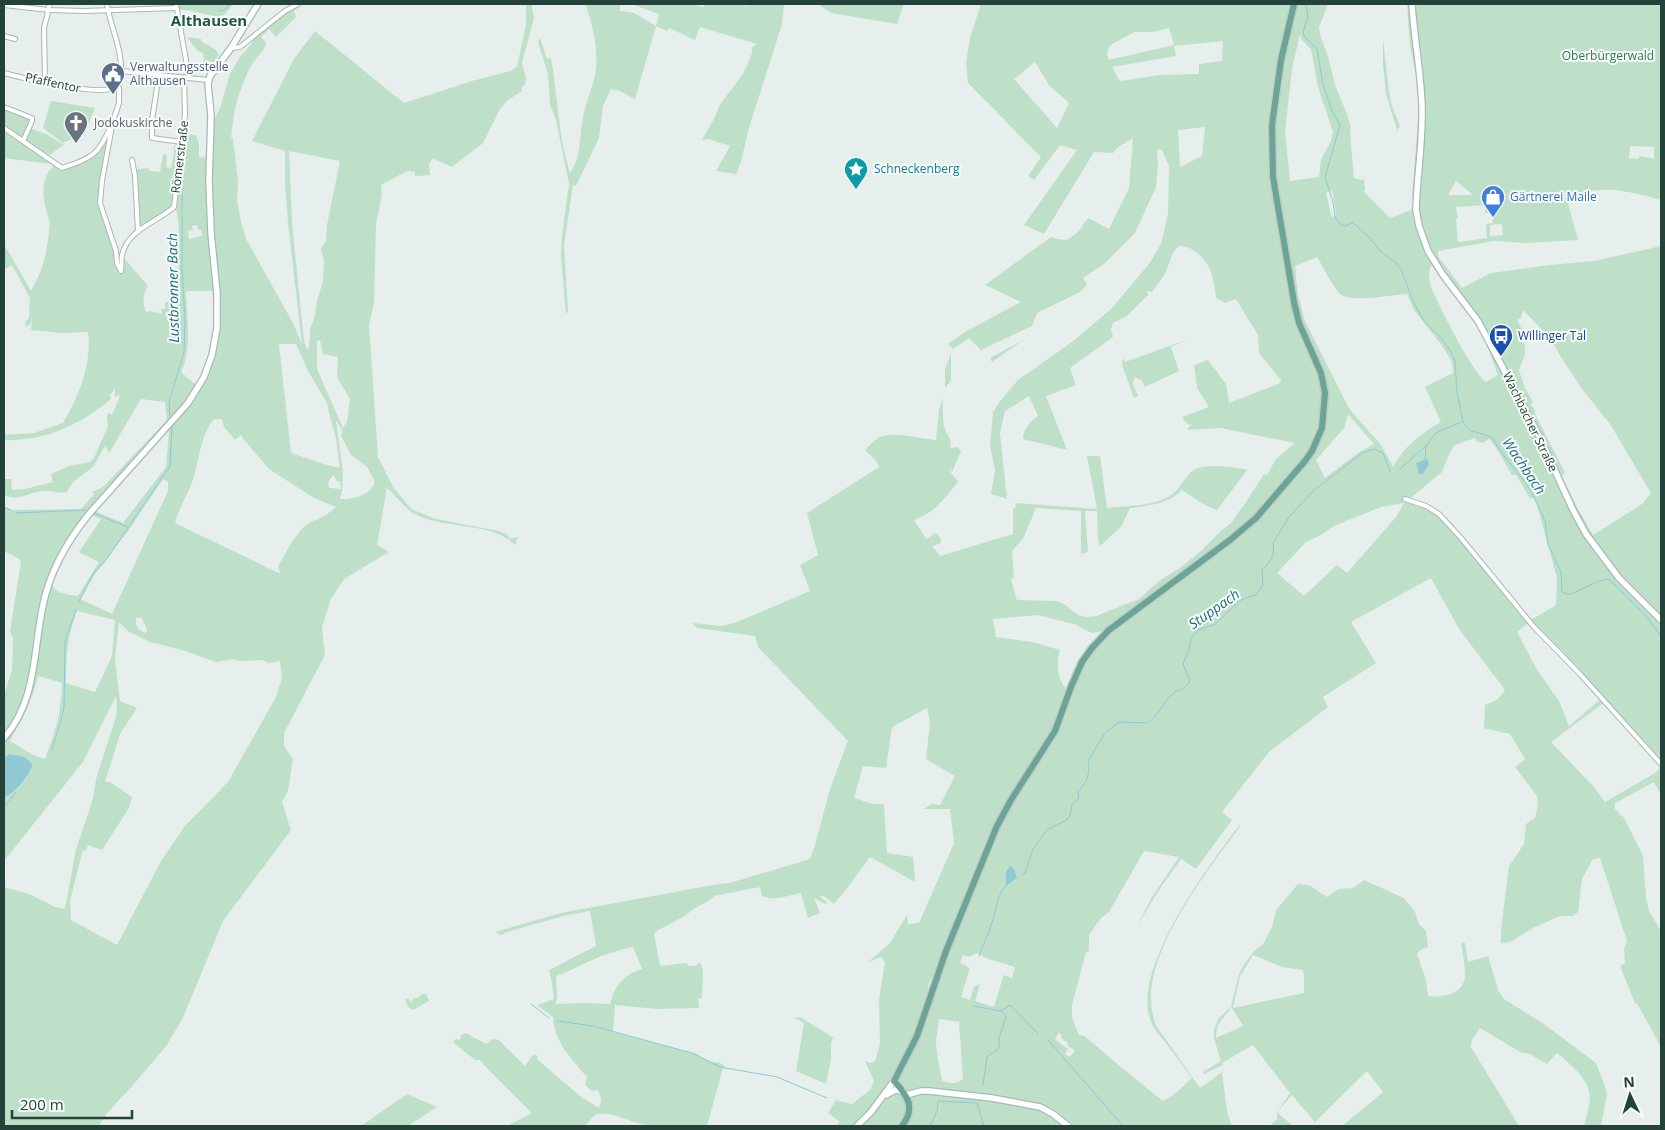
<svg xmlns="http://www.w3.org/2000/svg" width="1665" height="1130" viewBox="0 0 1665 1130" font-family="'Open Sans',sans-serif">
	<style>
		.green { fill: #bfe0c8; fill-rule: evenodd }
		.water { fill: #8ec9d4 }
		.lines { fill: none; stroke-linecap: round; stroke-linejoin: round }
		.stream { stroke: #8ec9d4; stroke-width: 1 }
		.street-casing { stroke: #a8b8b2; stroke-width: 6 }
		.secondary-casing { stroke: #a4bbb3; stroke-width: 8 }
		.primary-casing { stroke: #c2cac8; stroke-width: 9 }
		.street { stroke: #fff; stroke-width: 4 }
		.secondary { stroke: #fff; stroke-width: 5.5 }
		.primary { stroke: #6aa596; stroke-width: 6 }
		.labels { text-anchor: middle; stroke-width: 4; stroke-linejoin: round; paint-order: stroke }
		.park-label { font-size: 12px; fill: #2d7a4b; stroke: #f7fbf9 }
		.service-label { font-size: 12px; fill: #4e5e75; stroke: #f7fbf9; text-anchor: start }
		.street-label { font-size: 12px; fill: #24423a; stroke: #f7fbf9 }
		.worship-label { font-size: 12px; fill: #5b616d; stroke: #f7fbf9; text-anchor: start }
		.culture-label { font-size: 12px; fill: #0d838f; stroke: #f7fbf9; text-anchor: start }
		.shop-label { font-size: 12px; fill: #366cbe; stroke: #f7fbf9; text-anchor: start }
		.transit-label { font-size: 12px; fill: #164399; stroke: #f7fbf9; text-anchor: start }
		.water-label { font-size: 14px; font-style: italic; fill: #1c6f80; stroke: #f7fbf9 }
		.quarter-label { font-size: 15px; font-weight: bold; fill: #1f5548; stroke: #f7fbf9 }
	</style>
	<rect width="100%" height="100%" fill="#e6efeb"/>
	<g class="green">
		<path d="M176,4H233L225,14L218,17L186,10H176Z"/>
		<path d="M298,4H302L294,11L296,17L276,37L269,29L261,37L266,43C265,52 255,58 251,66C238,92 234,108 231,138H233L238,181L237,201L241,222L246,239L293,323L302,344L288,223L285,182V151L252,141L294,59L315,31L404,103L472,81L510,71L517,67L526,24V4H531L534,18L522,63L526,77L525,84L522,87V91L508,100L500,109L483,143L452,167L432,158L429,165L430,175L415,176V172L407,171L381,185L382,195L376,224L374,303L369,325L378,457L393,487L411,509L436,519L499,531L508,535L509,539L518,537L515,545C492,521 444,530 415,514C405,509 396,496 387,488L377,545L389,552L344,579L331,599L322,627L325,655L284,733V746L293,759L288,791L282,802L291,830L223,921L182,1020L166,1046L134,1084L107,1113L99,1126H4V887L29,894L55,907L65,909L76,849L92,802L97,775L116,717L117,704L116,696L83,762L4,861V798C17,791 27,779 33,765L13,754L4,758V695L12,670L13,635L12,637L10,631L21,562L19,559L4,551V506L13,510L81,509L95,493L92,492L103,487L167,420L165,402L141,399L109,453L105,446L93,467L73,482L67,492C58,494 51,490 43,491C29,492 19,502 4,495V479H11L12,490L25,489L53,482L51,474L69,466L90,462L94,458L108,426L107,418L108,413L112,415L120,396L117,395L115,398V388L110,395L111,399C82,424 43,442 4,440V435L34,433L63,423C79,395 92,365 88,332L62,333L31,330L32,317L30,324L26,327L25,322L29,318L30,298L12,265L4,269V244L31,291C46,264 47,251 50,222L49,220C44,203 38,181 53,167L51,164L4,158V107L32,118L29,128L46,134L64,145L48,156L34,147L62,168L84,160L104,141L110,138L100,203L120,270L122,256L148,286C143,294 142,303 146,312L151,311L162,314L161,309H165V302H169L168,291L177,290L178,288C178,267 182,225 175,206L138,231L134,172L138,169L149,168V171L160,172L163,154L167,155L166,167L171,168L174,153V146L182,142L183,134L196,135L199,144V157L205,158L211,116L214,120L220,108L230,74L240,57L251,44L255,35ZM289,151L340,161L327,225L326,241L321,249L324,261L323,282L317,300L315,315L310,330L309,347L307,350L304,341L292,223ZM197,225L198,230L201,229L202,236L189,239L188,231L193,230L192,226ZM188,291H212C219,323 213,357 196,385L181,372C192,351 187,316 186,292ZM320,340L323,354L338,357L337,377L350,399L347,422L343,428L317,369V341ZM279,344H296L308,371L327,403L329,413L336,438L340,468L324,464L291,453ZM214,419H222L224,427L235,440L241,435L244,440L269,469L314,498L336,507C325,517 321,517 309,523C298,529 284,555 278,567L281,574L175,523C179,508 187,496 192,482C200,461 199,437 214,419ZM336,420L342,430L341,436L351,455L367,467L375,482C370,495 353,500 340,499L342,491L343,473ZM169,431L166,467L123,523L92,510L162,432ZM333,475L337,481H340L341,489L329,488L328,483ZM163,479L168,482V491L112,614L80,599L95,574L128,531ZM89,514L101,519L79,552L99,562L78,596C66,594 55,594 50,582L75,531ZM77,611L115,620L112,656L95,692L66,683C66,657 67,636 77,611ZM141,617L147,629L146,633L139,630L136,625V618ZM119,622L128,631L150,642L182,650L216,662L233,659L240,661L262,660L269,663L280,661L282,678L276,697L228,782L184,827L161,861L117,945L71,920L70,901L83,849L85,852L88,845L102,850L129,808L132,797L110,782H105L120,734L137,708L120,701L115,659ZM38,676L62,683C61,714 56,730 45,759L33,755L10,741C21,719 33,701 38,676Z"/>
		<path d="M585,4H620V11L634,13L656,26L659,14L631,4H691L704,7V4H739L747,6L748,4H784L782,24L748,131L741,162L736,174L716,171L730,146L708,139L702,140L715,117L719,106L743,74L752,53V48L757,44L700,27L695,40L669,28L667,31L656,26L635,99L620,91L611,89L603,106L599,138L576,186L573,185L564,246L568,311L566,314L561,257L562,235L569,184L556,120L550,105L548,74L538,42L540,38L547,59L551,58C558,97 558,136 570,173C582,156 579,137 583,117C586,101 594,85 596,69C598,47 593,24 585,4Z"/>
		<path d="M818,4H904L897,24L831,13Z"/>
		<path d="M981,4H1328L1319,27L1320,35L1328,56L1335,85L1347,114L1351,128L1350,132L1354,178L1361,180L1364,179L1365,191H1363L1390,218L1413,209L1414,221L1417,218L1416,195L1413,198L1412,196L1419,108L1418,84L1410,46L1407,4H1661V200C1623,190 1606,185 1566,196L1578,240L1525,243L1494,241L1438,251V256L1462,288L1491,273L1550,265L1594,261L1661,246V764L1605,702L1551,742L1593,786L1605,802L1655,773L1661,767V795L1654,782L1615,803V809L1624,818L1643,856L1646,898L1649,911L1661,931V1047L1638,1005L1635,1003L1620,966L1625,963L1624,949L1627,941L1600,858L1593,859L1582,879L1578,912L1573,916H1560L1533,928L1510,942L1501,943V930L1509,866L1524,844L1526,824L1535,818L1538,804L1537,796L1515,767L1525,759L1510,734L1484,728L1485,705L1497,700L1505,690L1459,629L1431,578L1351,622L1376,663L1323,697L1328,707L1269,752L1222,812L1232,820L1196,869L1181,859L1159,890L1137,926L1152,897L1179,857L1144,851L1109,912L1101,918L1089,935V951L1086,952L1072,1005V1017L1079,1035L1085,1036L1117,1064L1163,1101L1176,1093L1192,1078C1183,1066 1174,1054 1165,1042C1161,1037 1156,1032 1153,1026C1125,975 1210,864 1240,824L1239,828C1206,873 1129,969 1157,1027L1200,1088L1222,1072L1227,1112L1232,1126H836L840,1122L828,1113L836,1100L852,1104L870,1090L874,1081L865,1061L871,1063L875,1061L880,1044L879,1001L885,962L881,957L867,963L890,943L907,915L908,924L919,923L954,843L950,809H924L931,804L940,805L955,776L926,759L930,722L927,708L892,727L886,768L863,766L854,798L873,804H884L887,853L913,857L915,882L870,857L848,887L834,904L824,896H819L827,902L825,904L814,898L820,913L808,918L801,893C788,895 774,902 762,896L760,887L714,896L710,900L692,910L685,916L658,930L654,934L660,966L687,963L688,966H696L698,963L701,964L703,971L702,998L698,999L699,1008L656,1009L615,1005L613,1032L689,1052C699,1053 700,1057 707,1060C715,1064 721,1060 726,1068H723L707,1126C685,1126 662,1129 641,1124C628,1121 613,1112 599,1114C593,1115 589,1121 586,1126H507L532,1113L484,1065L480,1060H475L453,1042L456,1039L460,1040L461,1035L466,1033L486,1044L493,1039L499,1040L525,1066L531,1057L535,1054L538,1057L537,1059L580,1096L599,1108C602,1100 602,1096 597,1090L592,1091L585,1085L587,1077C572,1060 554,1041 553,1017L537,1005L554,999L552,983L549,970L596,946L590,911L563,916L507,932L501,935L495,932L561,913L718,884L730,883L810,859L815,845L830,789L848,741L758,647L755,636L697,628L692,623L722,626L737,622L810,591L800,565L818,555L807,513L879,467L877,462L865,450C870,445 874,440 880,437C897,431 919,439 936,440L939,409L943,397C942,406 943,417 944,426C946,435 953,438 950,449L955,447L959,448L961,451L952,472L950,467L951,473L958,482C944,499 936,512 914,520L926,539L936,533L940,537L941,543L932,546L940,556L1013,534V509L1016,507L1015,503L1097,509L1087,456H1100L1107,508C1125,506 1152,506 1168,497C1179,491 1182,481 1191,472C1201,462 1234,467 1247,470L1217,510L1203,504L1182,490C1168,504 1148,506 1130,508L1121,527L1100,546L1098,540L1097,511H1085L1088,552L1081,554V511L1036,508L1023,539L1012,551L1014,578L1011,579L1017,600L1057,601L1064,604L1078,615L1086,617L1096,616L1139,599L1159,581L1181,567L1201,551L1221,531L1233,521L1234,518L1244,505L1264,474L1267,475L1276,459L1295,443L1220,428L1188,430V428L1192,424L1188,425L1182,417L1209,407L1197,388L1194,365L1208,360L1226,384L1229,403L1280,383L1281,380L1259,353L1258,335L1236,299L1225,303L1216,298C1215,290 1214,282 1212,275C1208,260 1193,245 1178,246L1173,253L1165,274L1152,292L1147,291L1148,295L1127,316L1113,323L1111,329L1113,337L1070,368L1076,385L1046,396L1067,450L1023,439C1023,429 1031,421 1038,416L1029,396L1005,411L1000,433L1007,499L991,494L995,470L990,445L993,412L1001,400L1018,380L1072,342L1112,308L1149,264L1161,244L1168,214L1169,166L1162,150L1157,149L1158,166L1156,187L1135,233L1104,264L1083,278L1087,285L1080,292L1037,313L1032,326L981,350L969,338L953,349L948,344L965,332L1021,302L985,285L1051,237L1058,239L1067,240L1078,232L1088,218L1109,229L1129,188L1133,138L1118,147L1113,153L1094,152L1044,234L1024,225L1077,150L1060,145L1034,180L1028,176L1041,157L968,83L966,63L970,38ZM1169,28L1174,45L1109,60L1107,55L1108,49L1112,44L1135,32H1153ZM1300,34L1301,39L1311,49L1318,87L1333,132L1331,141L1321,160L1319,177L1290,181L1285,131L1292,69ZM1223,41L1222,61L1199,64V74L1160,75L1120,81L1112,67L1176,56L1174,46ZM1035,62L1049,85L1069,103L1057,128L1014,79ZM1205,127L1202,156L1180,167L1178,130ZM1630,146L1654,147V159L1640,156L1638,159L1629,158ZM1456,181L1473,195H1448ZM1332,190L1336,215L1332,218L1326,193ZM1485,205V213L1492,212L1493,223L1486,224L1487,238L1458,242L1456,219H1458L1456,207ZM1502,224L1503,235L1490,236V225ZM1317,257C1324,268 1331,284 1340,294C1350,303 1393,295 1407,294L1414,310L1443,347L1452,362L1453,373L1425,387L1441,422C1422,433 1403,447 1393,467L1381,445L1351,411L1343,397L1305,321L1298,295L1295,266ZM1431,265L1471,316L1486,343L1498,375L1486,382C1472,372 1439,306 1431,287C1429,280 1428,272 1431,265ZM1523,310L1551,339L1559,354L1582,389L1610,424L1651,493L1642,504L1593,535L1578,509L1562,476L1565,473L1535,414V410L1531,405L1533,402L1525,388L1519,370L1525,355V346L1518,333L1522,329L1517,320L1521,318ZM1348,414L1374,444L1358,453L1325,478L1316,460L1344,428ZM1475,438L1476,441L1483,443L1489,439C1497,446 1506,466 1512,475H1516L1530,498H1534L1536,501L1557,578L1556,605L1529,621L1439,514L1426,506L1408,500L1442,472L1450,452L1455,445ZM1404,503L1396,517L1347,573L1337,565L1304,596L1277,573L1306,542L1319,536L1334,526L1381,507ZM1038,615L1077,625L1083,629L1092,633L1108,630L1075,677L1069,692C1057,680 1056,665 1060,650L1032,642L996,637L993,619ZM1529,622L1602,698L1569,726L1559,701L1536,668L1517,632ZM633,947L642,969C624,974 614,986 610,1004L584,1003L555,1004L557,999L556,976C569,972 580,965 592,960C605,954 619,950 633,947ZM945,952L929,997L928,985ZM977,953L986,958L1015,967L1012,978L1004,975L1003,977L994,1007L975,1001L980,984L974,987L970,1000L961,997L970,968L960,963L963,955L969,957ZM939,1019L959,1022L963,1078C959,1085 948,1083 942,1081C940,1067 936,1053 936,1040C937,1033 938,1026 939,1019ZM1059,1033L1062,1036L1061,1038L1068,1043L1067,1045L1075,1051L1069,1057L1065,1054L1068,1048H1066L1055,1039ZM894,1081L899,1090L881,1098Z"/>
		<path d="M187,37L201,39L202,42L215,49L219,55L214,62H204L203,53L198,51Z"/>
		<path d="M1383,39L1389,91L1392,106L1400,126L1397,130L1386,94L1383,64Z"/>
		<path d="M51,101L95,108L84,135H81L63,143L43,128Z"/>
		<path d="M1025,339L992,362L990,358Z"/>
		<path d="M1189,339L1171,347L1179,371L1145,387L1142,381L1135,377L1133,383L1138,396L1134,398L1122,365L1123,358L1125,362Z"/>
		<path d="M951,353V381L945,388V370Z"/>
		<path d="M1364,880L1404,898L1415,912L1419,924L1426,931L1428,947L1420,950L1417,954L1426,980L1428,996C1444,998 1466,994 1465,973C1465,963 1462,952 1461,942L1465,943L1468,962L1488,956L1498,990L1504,999L1544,1024L1596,1063L1605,1086L1607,1095L1601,1126H1584C1586,1118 1589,1108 1590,1099C1590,1079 1571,1065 1557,1053L1547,1064L1530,1054L1520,1052L1480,1028L1472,1040L1471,1047L1519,1126H1342L1383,1092L1367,1071L1315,1122L1292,1095L1277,1112L1293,1126H1270L1277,1119V1112L1290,1093L1253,1045L1222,1063L1223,1065L1204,1074L1203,1072L1221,1061L1214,1038V1030L1218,1019L1231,1006L1239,974L1243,966L1254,951L1264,943L1272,927L1276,910L1298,884L1309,885L1327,897L1339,889L1353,888ZM1253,955L1282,967L1303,970L1304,975V993L1233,1008L1240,976ZM1231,1006L1243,1026L1216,1038C1216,1019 1226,1019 1231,1006Z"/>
		<path d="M422,994H426L429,1001L413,1010L408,1007L405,999H409L412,1003L413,998H418Z"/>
		<path d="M800,1017L839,1041L833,1038L831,1043V1059L826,1084L796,1071L804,1023L794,1018Z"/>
		<path d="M407,1094L437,1107L408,1126H361Z"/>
	</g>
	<g class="water">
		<path d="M1427,459L1429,464L1423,474H1419L1416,463Z"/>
		<path d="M10,754L25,757L33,765C27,778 17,791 4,798V758Z"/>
		<path d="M1010,866L1014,869L1017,878L1006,885V872Z"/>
	</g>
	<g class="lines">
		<g class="stream">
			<path d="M1306,4L1308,17L1303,32L1304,36L1317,49L1323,85L1332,111L1340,125L1325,177L1333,202L1335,217L1341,225L1345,226L1353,223L1369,237L1380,251L1396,263L1401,269L1413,301L1424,321L1441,338L1450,350L1455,361L1457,392L1463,422L1469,430L1489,436L1493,439L1506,459L1515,469L1530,489L1545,521L1548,544L1561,572L1562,592L1566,594H1571L1599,581L1609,579L1646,616L1661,636"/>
			<path d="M219,11H223L230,4"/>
			<path d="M170,417L169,402L184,352L185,318L182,270V187"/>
			<path d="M1425,460L1426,446"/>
			<path d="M1400,469L1426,446L1437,432L1462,422"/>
			<path d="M4,507L10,510"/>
			<path d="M16,513L86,510"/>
			<path d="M94,513L127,527"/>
			<path d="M79,602L93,574L106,560L170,466L172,426"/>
			<path d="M52,749L60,724L64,707L65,641L76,610"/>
			<path d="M4,807L16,792"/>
			<path d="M1022,875L1025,873L1033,849L1047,830L1065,821L1070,816L1072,804L1079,798L1078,792C1086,784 1091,773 1088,761L1105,733L1119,722L1148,723C1160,713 1162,705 1171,695C1178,688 1183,692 1190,681L1183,664L1189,649L1191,638L1198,630L1214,625L1241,600L1257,594L1263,585L1262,570C1271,561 1275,556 1273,543L1289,517L1313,491L1362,453L1374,449L1383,453L1390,471"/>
			<path d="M979,956C983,945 989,934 992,922C997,907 997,890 1012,881"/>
			<path d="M531,1004L549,1018"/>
			<path d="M973,1006L1001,1011L1006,1017L999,1038V1048L987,1057L983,1085"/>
			<path d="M1001,1011L1010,1005L1038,1034"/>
			<path d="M558,1021L593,1026L692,1053L720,1067L777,1077L827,1098"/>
			<path d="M1048,1040L1123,1126"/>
			<path d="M930,1126L937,1111L938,1101L977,1103L984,1126"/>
		</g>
		<g class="street-casing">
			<g id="street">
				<path d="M176,4L189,77"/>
				<path d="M4,5L49,10L84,11L176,8"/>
				<path d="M4,36L15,39"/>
				<path d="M231,48L240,47L285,11L298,4"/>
				<path d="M121,71L208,80"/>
				<path d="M4,73C22,78 98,96 112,88C117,85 120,76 121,71C122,48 110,26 107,4"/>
				<path d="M159,74L152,120V138L182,142"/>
				<path d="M45,81L44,28L50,4"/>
				<path d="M115,86L119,88V103L113,121L102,181L100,203L116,251L117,263L121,271"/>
				<path d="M4,107L32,118V121L23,141"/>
				<path d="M4,128L62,168C92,158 99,155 111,125"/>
				<path d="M132,160L135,176L138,231"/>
				<path d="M121,271C122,266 121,260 122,255C128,229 156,223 174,207L185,115L184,77"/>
				<path d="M1405,499L1426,506L1439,514L1461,538L1534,627L1580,674L1661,764"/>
			</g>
		</g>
		<g class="secondary-casing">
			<g id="secondary">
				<path d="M1412,4C1414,38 1421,72 1422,107C1423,141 1417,175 1416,210L1419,226L1428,251L1443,275L1478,321L1539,436L1573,510L1586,534L1619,578L1661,620"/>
				<path d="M4,738C37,701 33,651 43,605C50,571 68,540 89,514L188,403L204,377L212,355L217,328V293L211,233L209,181L211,116L208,84L210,76L231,48L258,4"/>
				<path d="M886,1095L895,1090L903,1091"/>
				<path d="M906,1095L921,1091H929L992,1098L1040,1107L1053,1114L1068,1126"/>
				<path d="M857,1126L871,1112L894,1081"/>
			</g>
		</g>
		<g class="primary-casing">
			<path id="primary" d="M902,1126C916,1108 908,1096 894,1081L917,1036L946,951L997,826L1011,800L1055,731L1071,687L1082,662L1092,648L1109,630L1230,540L1256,518L1305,461L1312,451L1322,428L1325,393L1321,373L1299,323L1294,302L1273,177L1272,125L1281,60L1294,4"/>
		</g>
		<use href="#street" class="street"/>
		<use href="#secondary" class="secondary"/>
		<use href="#primary" class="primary"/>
	</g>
	<defs>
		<g id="civic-pin" transform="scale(1.25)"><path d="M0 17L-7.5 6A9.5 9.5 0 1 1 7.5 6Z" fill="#5c6f8a" stroke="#f7fbf9"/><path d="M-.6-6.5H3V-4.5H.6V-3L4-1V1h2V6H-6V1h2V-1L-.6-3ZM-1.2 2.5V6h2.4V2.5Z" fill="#fff"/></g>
		<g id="church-pin" transform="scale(1.25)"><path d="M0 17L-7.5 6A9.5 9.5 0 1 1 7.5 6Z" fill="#6b7280" stroke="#f7fbf9"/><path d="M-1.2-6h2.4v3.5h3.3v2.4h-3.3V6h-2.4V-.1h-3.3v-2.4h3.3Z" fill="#fff"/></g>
		<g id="sight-pin" transform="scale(1.25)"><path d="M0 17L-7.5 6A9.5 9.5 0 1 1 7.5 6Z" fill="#0f9aa8" stroke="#f7fbf9"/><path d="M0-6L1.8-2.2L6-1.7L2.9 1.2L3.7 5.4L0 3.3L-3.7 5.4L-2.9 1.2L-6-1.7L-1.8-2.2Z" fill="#fff"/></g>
		<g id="shop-pin" transform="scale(1.25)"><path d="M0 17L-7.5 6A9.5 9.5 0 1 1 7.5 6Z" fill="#3f7fe0" stroke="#f7fbf9"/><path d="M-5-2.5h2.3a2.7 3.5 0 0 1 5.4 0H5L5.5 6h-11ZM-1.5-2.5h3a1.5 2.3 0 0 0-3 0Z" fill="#fff"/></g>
		<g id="bus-pin" transform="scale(1.25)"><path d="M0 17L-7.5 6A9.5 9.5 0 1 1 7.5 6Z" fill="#1a4fb4" stroke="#f7fbf9"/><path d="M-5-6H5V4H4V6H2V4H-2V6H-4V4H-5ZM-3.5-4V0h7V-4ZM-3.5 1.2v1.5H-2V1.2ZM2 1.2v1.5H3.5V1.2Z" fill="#fff"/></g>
	</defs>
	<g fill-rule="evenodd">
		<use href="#civic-pin" x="113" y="74"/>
		<use href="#church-pin" x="76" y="123"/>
		<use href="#sight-pin" x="856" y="169"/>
		<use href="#shop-pin" x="1493" y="197"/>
		<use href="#bus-pin" x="1501" y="336"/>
	</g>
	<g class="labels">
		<g class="park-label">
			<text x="1608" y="60">Oberbürgerwald</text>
		</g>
		<g class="service-label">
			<text x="130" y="71">Verwaltungsstelle<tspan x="130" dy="14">Althausen</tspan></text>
		</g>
		<g class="street-label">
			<text transform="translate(53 83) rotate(12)" y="4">Pfaffentor</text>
			<text transform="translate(180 157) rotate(-83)" y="4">Römerstraße</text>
			<text transform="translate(1530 422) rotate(64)" y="4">Wachbacher Straße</text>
		</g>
		<g class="worship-label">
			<text x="94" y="127">Jodokuskirche</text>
		</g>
		<g class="culture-label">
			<text x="874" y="173">Schneckenberg</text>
		</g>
		<g class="shop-label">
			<text x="1510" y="201">Gärtnerei Maile</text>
		</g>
		<g class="transit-label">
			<text x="1518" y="340">Willinger Tal</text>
		</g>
		<g class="water-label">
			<text transform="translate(173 288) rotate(-91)" y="5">Lustbronner Bach</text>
			<text transform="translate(1524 466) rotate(56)" y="5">Wachbach</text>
			<text transform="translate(1214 609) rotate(-35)" y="5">Stuppach</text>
		</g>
		<g class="quarter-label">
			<text x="209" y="26">Althausen</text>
		</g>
	</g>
	<rect width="1665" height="1130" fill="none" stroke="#24423a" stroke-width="10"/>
	<g transform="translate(1630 1095) rotate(356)" stroke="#f7fbf9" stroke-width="4" paint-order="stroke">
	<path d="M0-4L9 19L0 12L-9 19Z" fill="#24423a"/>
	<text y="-8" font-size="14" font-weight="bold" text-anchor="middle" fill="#24423a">N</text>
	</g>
	<path d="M12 1110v8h120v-8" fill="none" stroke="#24423a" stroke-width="2.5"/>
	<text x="20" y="1110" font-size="15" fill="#24423a" stroke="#f7fbf9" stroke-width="4" paint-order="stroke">200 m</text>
</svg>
